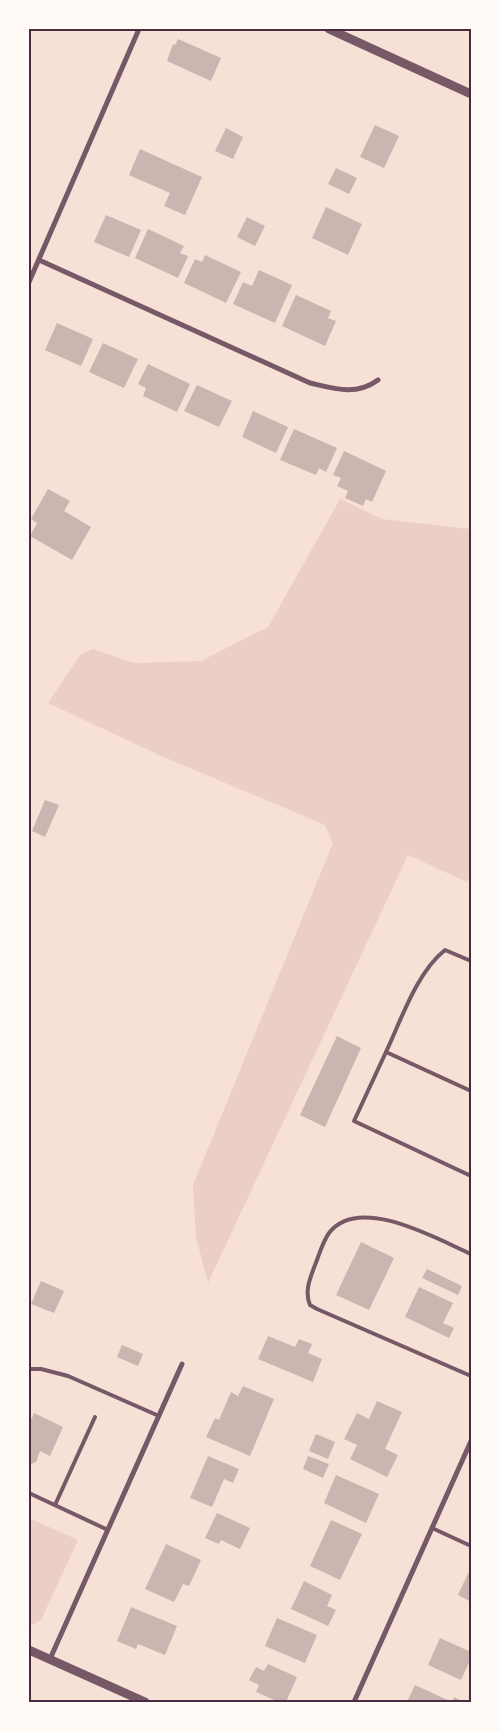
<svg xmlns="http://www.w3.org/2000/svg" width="500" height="1731" viewBox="0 0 500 1731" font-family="'Asap Condensed',sans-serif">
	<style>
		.green { fill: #ebcfc5 }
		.building { fill: #ccb4b1 }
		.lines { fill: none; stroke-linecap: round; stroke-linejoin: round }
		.service { stroke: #755966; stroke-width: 4 }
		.minor { stroke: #755966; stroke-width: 5 }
		.tertiary { stroke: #755966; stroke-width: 9 }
		.neatline { fill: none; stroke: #4a2c40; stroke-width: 2 }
	</style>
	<rect width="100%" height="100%" fill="#f7e1d7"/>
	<g class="green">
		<path d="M340,499L382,519L471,529V872L467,882L408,855L208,1283L196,1237L193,1185L333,843L325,825L159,755L48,703L80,655L93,649L134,663L201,661L268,627Z"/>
		<path d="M29,1518L78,1540L41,1620L29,1627Z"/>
	</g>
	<g class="building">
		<path d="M178,39L221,58L211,81L167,61L173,44L175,45Z"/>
		<path d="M375,125L399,136L384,168L360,157Z"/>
		<path d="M226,128L243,137L233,159L215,151Z"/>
		<path d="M140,149L202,177L185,215L164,206L170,193L129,175Z"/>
		<path d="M336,168L357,178L349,194L328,184Z"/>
		<path d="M326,207L362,224L348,255L312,238Z"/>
		<path d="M106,215L141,230L129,257L94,242Z"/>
		<path d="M247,217L265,226L255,246L237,237Z"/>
		<path d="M148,229L184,246L180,253L188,256L178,278L135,258Z"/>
		<path d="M205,255L241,272L226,303L184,283L195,259L202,262Z"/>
		<path d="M259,270L292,285L275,323L233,304L243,282L252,286Z"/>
		<path d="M296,295L331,311L328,318L336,321L325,346L282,326Z"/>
		<path d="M57,323L93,339L81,366L45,350Z"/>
		<path d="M103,343L138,359L124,388L89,372Z"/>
		<path d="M148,364L190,384L177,412L143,396L146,388L138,384Z"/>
		<path d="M197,385L232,401L219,427L184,411Z"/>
		<path d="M253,411L288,427L276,453L242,437Z"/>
		<path d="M294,429L337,448L326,472L319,468L316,475L280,460Z"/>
		<path d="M344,451L386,471L372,502L366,499L363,506L345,498L348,491L337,486L341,478L333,475Z"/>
		<path d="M48,489L70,501L64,511L91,527L72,560L30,536L37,523L31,519Z"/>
		<path d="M45,800L59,805L45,837L32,831Z"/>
		<path d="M337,1036L361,1048L325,1127L300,1115Z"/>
		<path d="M361,1242L394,1258L369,1310L336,1295Z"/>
		<path d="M427,1269L462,1286L458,1295L422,1278Z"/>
		<path d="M41,1281L64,1291L54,1313L31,1304Z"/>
		<path d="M419,1287L453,1303L443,1323L454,1328L449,1338L405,1317Z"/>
		<path d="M268,1336L295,1347L299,1339L312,1344L308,1353L322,1359L313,1382L258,1359Z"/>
		<path d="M122,1345L143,1354L138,1366L117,1357Z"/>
		<path d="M243,1386L274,1399L250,1456L206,1437L215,1418L219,1420L231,1392L238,1396Z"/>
		<path d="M377,1401L402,1412L385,1449L398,1455L387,1477L350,1459L357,1445L344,1439L357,1413L369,1419Z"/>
		<path d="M34,1413L63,1427L50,1456L40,1451L36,1462L29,1465V1419L32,1418Z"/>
		<path d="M316,1434L335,1442L328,1459L309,1451Z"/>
		<path d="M208,1456L239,1469L233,1483L224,1479L212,1507L190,1498Z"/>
		<path d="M308,1456L329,1464L323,1478L303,1469Z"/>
		<path d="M336,1475L379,1494L366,1523L324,1503Z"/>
		<path d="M217,1513L250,1528L240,1549L221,1540L219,1544L205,1538Z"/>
		<path d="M331,1520L362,1534L340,1580L310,1566Z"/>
		<path d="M166,1544L201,1560L189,1586L183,1584L174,1602L145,1589Z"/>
		<path d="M471,1567V1602L458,1595Z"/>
		<path d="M304,1581L332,1595L327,1606L336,1610L328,1626L291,1609Z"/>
		<path d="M131,1607L177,1626L165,1655L138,1644L136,1649L117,1641Z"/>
		<path d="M277,1618L317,1635L305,1663L265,1646Z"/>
		<path d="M440,1638L471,1652V1658L461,1680L428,1665Z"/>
		<path d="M268,1664L297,1677L286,1702H279L256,1692L259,1685L249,1680L256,1667L264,1671Z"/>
		<path d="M415,1685L452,1702L454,1697L464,1702H407Z"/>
	</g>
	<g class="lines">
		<g class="service">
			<path d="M471,961L445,950C417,972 401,1020 386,1052L471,1091"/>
			<path d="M386,1052L354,1121L471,1176"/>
			<path d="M471,1254C437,1239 359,1194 329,1233C324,1240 321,1249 318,1257C313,1272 303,1289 310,1305L317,1309L471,1376"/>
			<path d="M29,1369H41L68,1376L159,1416"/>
			<path d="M29,1493L108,1530"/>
			<path d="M55,1505L95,1417"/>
			<path d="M432,1528L471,1546"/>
		</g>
		<g class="minor">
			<path d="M39,260L310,383C335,389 356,396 378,380"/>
			<path d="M29,282L139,29"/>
			<path d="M50,1659L182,1364"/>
			<path d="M354,1702L471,1441"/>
		</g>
		<g class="tertiary">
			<path d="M329,29L471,94"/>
			<path d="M29,1650L145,1702"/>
		</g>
	</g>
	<rect width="500" height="1731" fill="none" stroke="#fffaf5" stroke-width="60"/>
	<rect x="30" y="30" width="440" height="1671" class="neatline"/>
</svg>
